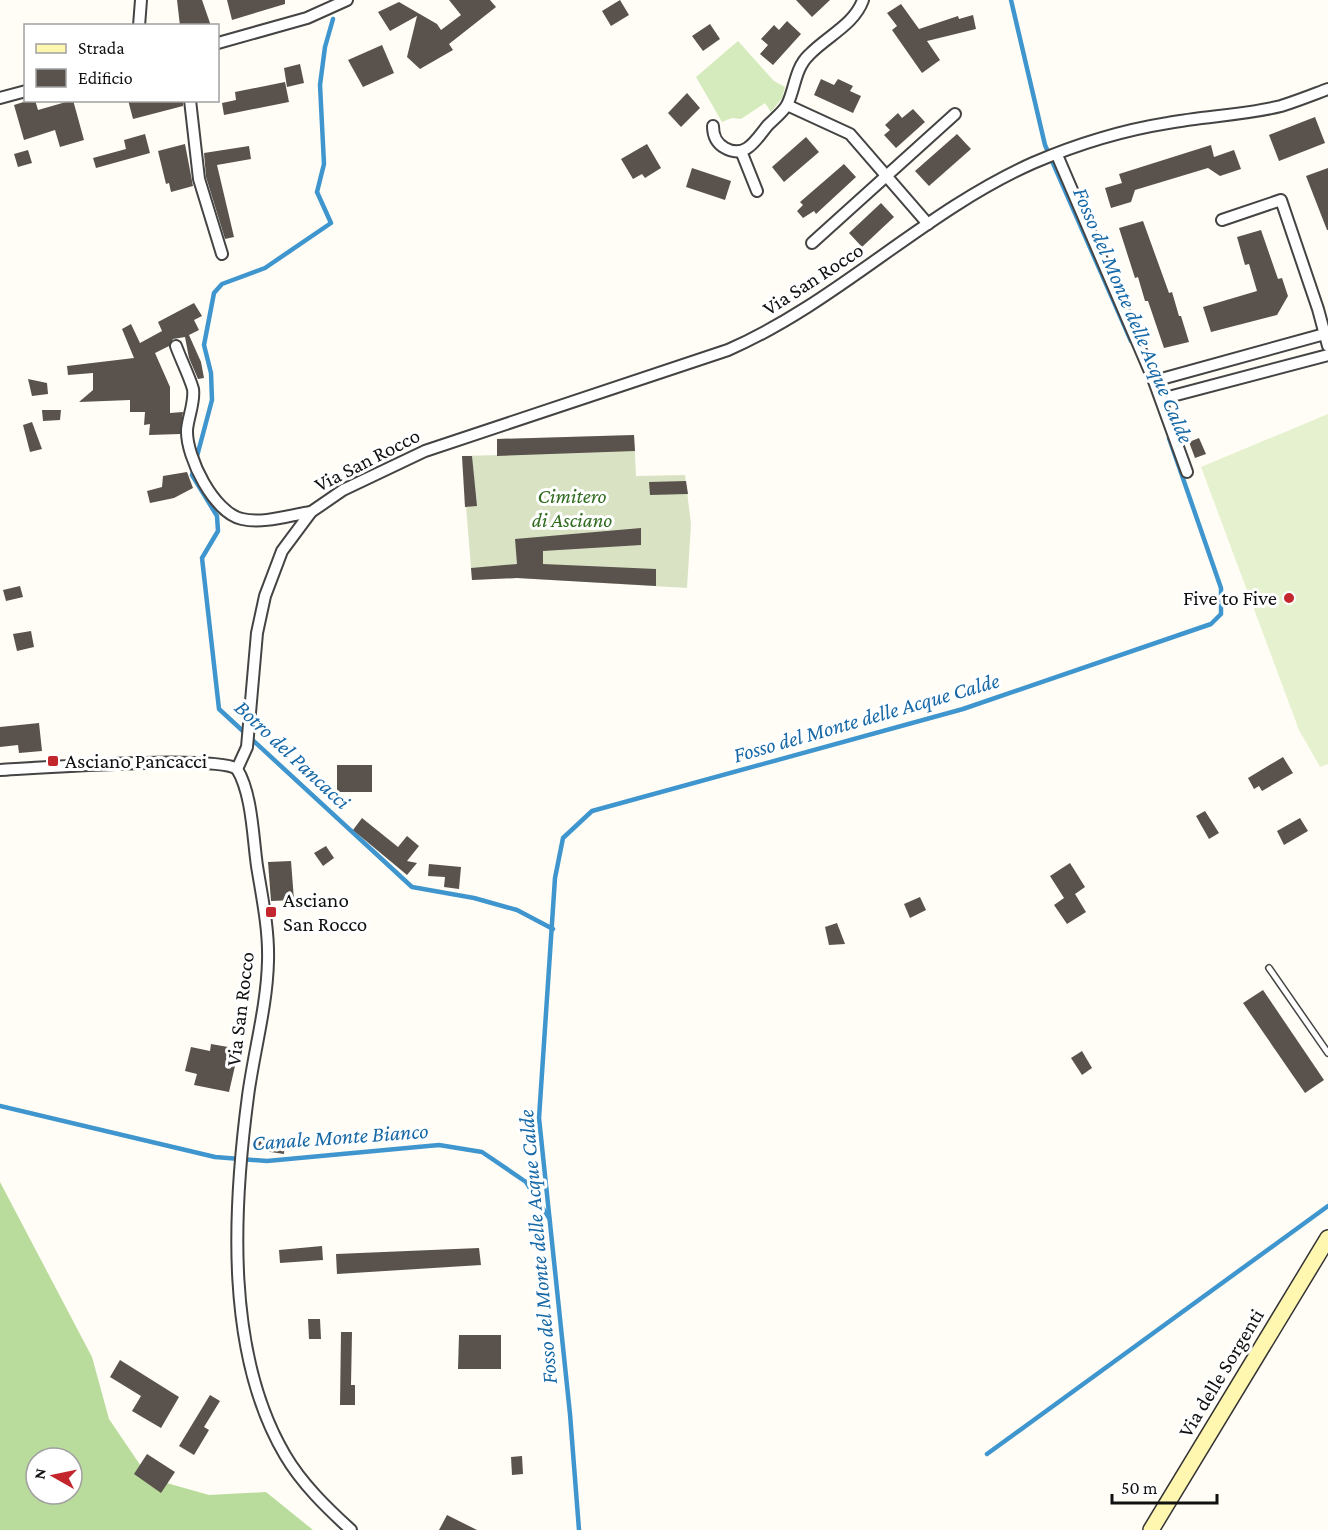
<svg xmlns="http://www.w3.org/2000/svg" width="1328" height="1530" viewBox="0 0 1328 1530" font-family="'Crimson Pro',serif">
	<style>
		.green { fill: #d5ebbd }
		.forest { fill: #b9dc9c; fill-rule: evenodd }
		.cemetery { fill: #d9e3c4 }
		.pitch { fill: #e6f2cf }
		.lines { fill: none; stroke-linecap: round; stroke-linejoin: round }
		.stream { stroke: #3f96cf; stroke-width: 4.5 }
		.building { fill: #5a524d }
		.service-casing { stroke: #444; stroke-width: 8 }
		.minor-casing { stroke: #444; stroke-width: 14 }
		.secondary-casing { stroke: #333; stroke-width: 18 }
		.service { stroke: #fff; stroke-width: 5 }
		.minor { stroke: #fff; stroke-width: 10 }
		.secondary { stroke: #fff6b0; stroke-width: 15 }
		.poi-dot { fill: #c4262e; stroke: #fff; stroke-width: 2 }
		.labels { text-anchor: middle; stroke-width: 6; stroke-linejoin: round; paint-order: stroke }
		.street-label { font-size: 21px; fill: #111; stroke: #fff }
		.park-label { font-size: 21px; font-style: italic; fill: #2f6b1f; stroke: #fff }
		.poi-label { font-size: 21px; fill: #111; stroke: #fff; text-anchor: start }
		.water-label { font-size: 22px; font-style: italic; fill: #1768a6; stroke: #fff }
	</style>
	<rect width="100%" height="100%" fill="#fffdf5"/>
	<path class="green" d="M738,41L774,81L785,87L782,98L771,112L765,103L741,119L732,118L722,122L696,77Z"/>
	<path class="forest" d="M0,1182L92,1357L109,1419L149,1478L209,1495L266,1492L313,1530H0ZM36,1458H72V1494H36Z"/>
	<path class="cemetery" d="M634,435L636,476L685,475L691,524L687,588L517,578L472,580L462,456L497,455V439Z"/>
	<path class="pitch" d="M1328,414V764L1320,767L1299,730L1201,467Z"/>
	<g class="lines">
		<g class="stream">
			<path d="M1011,0L1045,145L1131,341"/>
			<path d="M196,460L212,400L211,373L204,345L214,293L222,284L265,268L331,223L317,192L324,164L320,85L325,47L333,19"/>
			<path d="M194,468L192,475L217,516L218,531L202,558L219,709L412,887L474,898L517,910L553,929"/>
			<path d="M0,1106L215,1157L267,1161L439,1145L482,1152L526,1182L549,1218"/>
			<path d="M987,1454L1328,1206"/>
			<path d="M579,1530L570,1414L539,1118L555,878L563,838L592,811L963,709L1211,624L1221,614V588L1169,438"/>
		</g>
	</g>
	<g class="building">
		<path d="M177,0H202L211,26H180Z"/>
		<path d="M227,0H285V4L232,20Z"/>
		<path d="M449,0H490L496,7L449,44L453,50L420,69L407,57L417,16L390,31L378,12L399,2L437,24L441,30L461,15Z"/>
		<path d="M620,0L629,15L611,26L602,11Z"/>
		<path d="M796,0H830L812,17Z"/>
		<path d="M901,4L919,29L958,16L959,19L973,15L976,29L927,41L940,60L922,73L892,30L897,26L887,13Z"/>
		<path d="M787,21L801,34L773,65L760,54L768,45L761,39L774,25L779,30Z"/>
		<path d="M710,24L720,39L703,51L692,36Z"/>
		<path d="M382,45L394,73L363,87L348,60Z"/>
		<path d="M300,64L304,83L287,87L284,68Z"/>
		<path d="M821,79L834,85L838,79L853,86L850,91L861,96L853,113L814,95Z"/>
		<path d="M285,82L289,102L224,115L222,103L236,100L235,92Z"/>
		<path d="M687,93L700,108L681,127L668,113Z"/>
		<path d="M30,100H35L38,110L73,100L84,140L60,147L55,130L24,140L14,105Z"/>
		<path d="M128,100H183V106L133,119Z"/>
		<path d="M913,109L925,122L896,148L884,135L890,130L885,125L898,113L902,118Z"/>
		<path d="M1315,117L1325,143L1279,161L1269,135Z"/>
		<path d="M145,134L150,153L96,168L93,158L126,149L124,140Z"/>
		<path d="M957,134L971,149L929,186L915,171Z"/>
		<path d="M806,137L819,152L784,182L772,167Z"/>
		<path d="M185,144L193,186L171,192L169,183L166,184L158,151Z"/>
		<path d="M647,144L661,168L645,178L642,174L633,179L621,159Z"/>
		<path d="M1211,145L1214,157L1234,150L1241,169L1220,176L1208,168L1135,190L1131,202L1111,208L1105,188L1122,183L1119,174Z"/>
		<path d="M249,146L251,159L217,165L234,237L225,239L206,177L204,153Z"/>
		<path d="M28,150L32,163L18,167L14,154Z"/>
		<path d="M844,164L856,177L816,214L814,211L803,218L797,211L803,205L800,202Z"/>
		<path d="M692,168L731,181L725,200L686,187Z"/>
		<path d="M1328,168V230H1327L1306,176Z"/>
		<path d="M881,203L894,217L862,247L849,233Z"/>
		<path d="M1143,221L1169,293L1172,292L1179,316H1181L1189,342L1164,348L1148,301H1145L1138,277L1135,278L1119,228Z"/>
		<path d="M1261,230L1278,279L1282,278L1288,296L1277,315L1211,332L1203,307L1257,291L1249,264L1245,265L1237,237Z"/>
		<path d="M194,303L202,316L194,320L199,330L189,335L201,362L204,378L198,379L189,358L185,337L173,339L169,346L155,353L170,387V413L183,412L180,434L149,435L150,424L144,425L145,412H130V400L79,402L93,390V373L68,375L67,366L134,358L122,329L131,324L140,343L162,331L158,322Z"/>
		<path d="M28,379L47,383L48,394L32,396Z"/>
		<path d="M42,410H61L60,420L43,421Z"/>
		<path d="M32,422L42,449L30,452L23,425Z"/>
		<path d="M634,435L635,451L497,456V439Z"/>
		<path d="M1199,438L1206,454L1195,458L1189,442Z"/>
		<path d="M462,456H472L477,506L465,507Z"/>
		<path d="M187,472L193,488L174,498L150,503L147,491L162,487L163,476Z"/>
		<path d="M686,481L688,494L650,495L649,482Z"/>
		<path d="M641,528V545L543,551V564L656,569V586L517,578L472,580L471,568L517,564L515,539Z"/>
		<path d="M20,586L23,597L6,601L3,590Z"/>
		<path d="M31,631L34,647L17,651L13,634Z"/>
		<path d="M39,723L42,751L19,753L18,745L0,747V727Z"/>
		<path d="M1283,757L1293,773L1262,791L1259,786L1254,789L1248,778Z"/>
		<rect x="337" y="765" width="35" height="27"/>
		<path d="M1205,811L1219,833L1209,839L1196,816Z"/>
		<path d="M362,818L398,847L407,836L419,846L407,861L417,863L407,875L353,830Z"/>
		<path d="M1300,818L1308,831L1284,845L1277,831Z"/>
		<path d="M326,846L334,858L323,866L314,853Z"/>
		<path d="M291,861L294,900L271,901L268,862Z"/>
		<path d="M1070,863L1085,887L1075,894L1086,912L1067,924L1054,905L1064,898L1050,876Z"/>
		<path d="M429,864L461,867L459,889L444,887L445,877L428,876Z"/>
		<path d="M920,897L926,910L910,918L904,904Z"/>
		<path d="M837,923L845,944L829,945L825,927Z"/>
		<path d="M1263,990L1324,1080L1305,1093L1243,1003Z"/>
		<path d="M211,1044L228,1047L227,1051L238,1053L229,1092L194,1085L197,1074L185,1071L191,1047L210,1051Z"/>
		<path d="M1082,1051L1092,1068L1082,1075L1071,1058Z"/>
		<path d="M253,1138L285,1143L284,1154L251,1149Z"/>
		<path d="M322,1246L323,1260L280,1263L279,1250Z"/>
		<path d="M479,1248L481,1265L337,1274L336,1254Z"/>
		<path d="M308,1319H320L321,1339H309Z"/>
		<path d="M341,1332H352L351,1385H355V1405H340Z"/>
		<path d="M459,1335H501V1369H458Z"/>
		<path d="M120,1360L179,1397L161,1428L132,1411L141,1396L110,1377Z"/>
		<path d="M210,1395L220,1401L204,1427L209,1430L194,1455L179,1446Z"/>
		<path d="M147,1454L175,1472L161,1493L134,1474Z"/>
		<path d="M522,1456L523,1474L512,1475L511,1457Z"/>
		<path d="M447,1515L477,1530H439Z"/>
	</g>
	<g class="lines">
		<g class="service-casing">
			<path id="service" d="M1269,968L1328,1053"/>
		</g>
		<g class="minor-casing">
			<g id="minor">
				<path d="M139,26L141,0"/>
				<path d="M218,43L307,18L347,0"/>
				<path d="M0,98L26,91"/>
				<path d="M190,100L199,179L222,254"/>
				<path d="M787,105L850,134L928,224"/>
				<path d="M713,126C713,136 716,143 725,148C746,160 757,138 768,125C774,119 783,112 787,105C795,89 795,68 809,55C827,36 854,25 863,0"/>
				<path d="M741,151L757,191"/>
				<path d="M1057,155L1154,381L1187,472"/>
				<path d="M1222,220L1281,200L1318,309L1328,346"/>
				<path d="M812,243L955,114"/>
				<path d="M176,346C181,360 189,375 193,389C195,402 188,417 187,430C186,457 214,513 242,519C264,524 290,515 311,512"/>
				<path d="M1154,381L1328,333"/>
				<path d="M1161,399L1328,355"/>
				<path d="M237,769L247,747L257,633L265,596L282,551L311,512L343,490L425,451L728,350C838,302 923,212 1033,163C1075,145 1124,130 1168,123C1205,116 1245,115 1281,106C1297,101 1312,95 1328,89"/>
				<path d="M237,769C252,793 253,838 257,866C262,897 269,929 268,961C267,1006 254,1051 248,1096C233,1209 225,1353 285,1455C302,1484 327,1508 351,1530"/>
				<path d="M0,770C36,768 217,755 237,769"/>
			</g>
		</g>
		<g class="secondary-casing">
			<path id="secondary" d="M1151,1530L1328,1238"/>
		</g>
		<use href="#service" class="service"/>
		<use href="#minor" class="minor"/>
		<use href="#secondary" class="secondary"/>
	</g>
	<g class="poi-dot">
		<circle cx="1289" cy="598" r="6"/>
		<rect x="47" y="755" width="12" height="12" rx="3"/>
		<rect x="265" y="906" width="12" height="12" rx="3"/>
	</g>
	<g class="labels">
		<g class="street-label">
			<text transform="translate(813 279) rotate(-33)" y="7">Via San Rocco</text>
			<text transform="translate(367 460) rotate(-27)" y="7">Via San Rocco</text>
			<text transform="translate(240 1009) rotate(-83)" y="7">Via San Rocco</text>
			<text transform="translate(1221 1373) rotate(-59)" y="7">Via delle Sorgenti</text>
		</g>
		<g class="park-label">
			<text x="572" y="503">Cimitero<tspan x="572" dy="24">di Asciano</tspan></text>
		</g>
		<g class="poi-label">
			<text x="1277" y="605" text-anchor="end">Five to Five</text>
			<text x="65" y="768">Asciano Pancacci</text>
			<text x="283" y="907">Asciano<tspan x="283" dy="24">San Rocco</tspan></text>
		</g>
		<g class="water-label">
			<text transform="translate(1134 315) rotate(67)" y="8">Fosso del Monte delle Acque Calde</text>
			<text transform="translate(866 717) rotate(-16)" y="8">Fosso del Monte delle Acque Calde</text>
			<text transform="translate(293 754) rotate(43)" y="8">Botro del Pancacci</text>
			<text transform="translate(340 1136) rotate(-4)" y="8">Canale Monte Bianco</text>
			<text transform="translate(537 1247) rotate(-95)" y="8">Fosso del Monte delle Acque Calde</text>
		</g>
	</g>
	<rect x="24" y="24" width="195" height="78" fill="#ffffff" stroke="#a0a0a0" stroke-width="1.5"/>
	<rect x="36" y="44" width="30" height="9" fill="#fff6b0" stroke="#a0a0a0" stroke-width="1.5"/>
	<text x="78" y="54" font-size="18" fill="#111111">Strada</text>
	<rect x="36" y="69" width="30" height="18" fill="#5a524d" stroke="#a0a0a0" stroke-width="1.5"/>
	<text x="78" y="84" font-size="18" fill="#111111">Edificio</text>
	<g transform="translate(54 1476) rotate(279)"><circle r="28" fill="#ffffff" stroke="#a0a0a0" stroke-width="1.5"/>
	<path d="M0-4.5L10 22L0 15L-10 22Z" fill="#c4262e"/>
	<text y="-9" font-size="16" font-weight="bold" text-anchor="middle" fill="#111111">N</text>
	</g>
	<path d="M1112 1494v9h105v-9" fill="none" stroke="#111111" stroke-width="3"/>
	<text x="1121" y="1494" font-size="18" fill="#111111" stroke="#ffffff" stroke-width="4.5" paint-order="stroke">50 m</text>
</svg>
